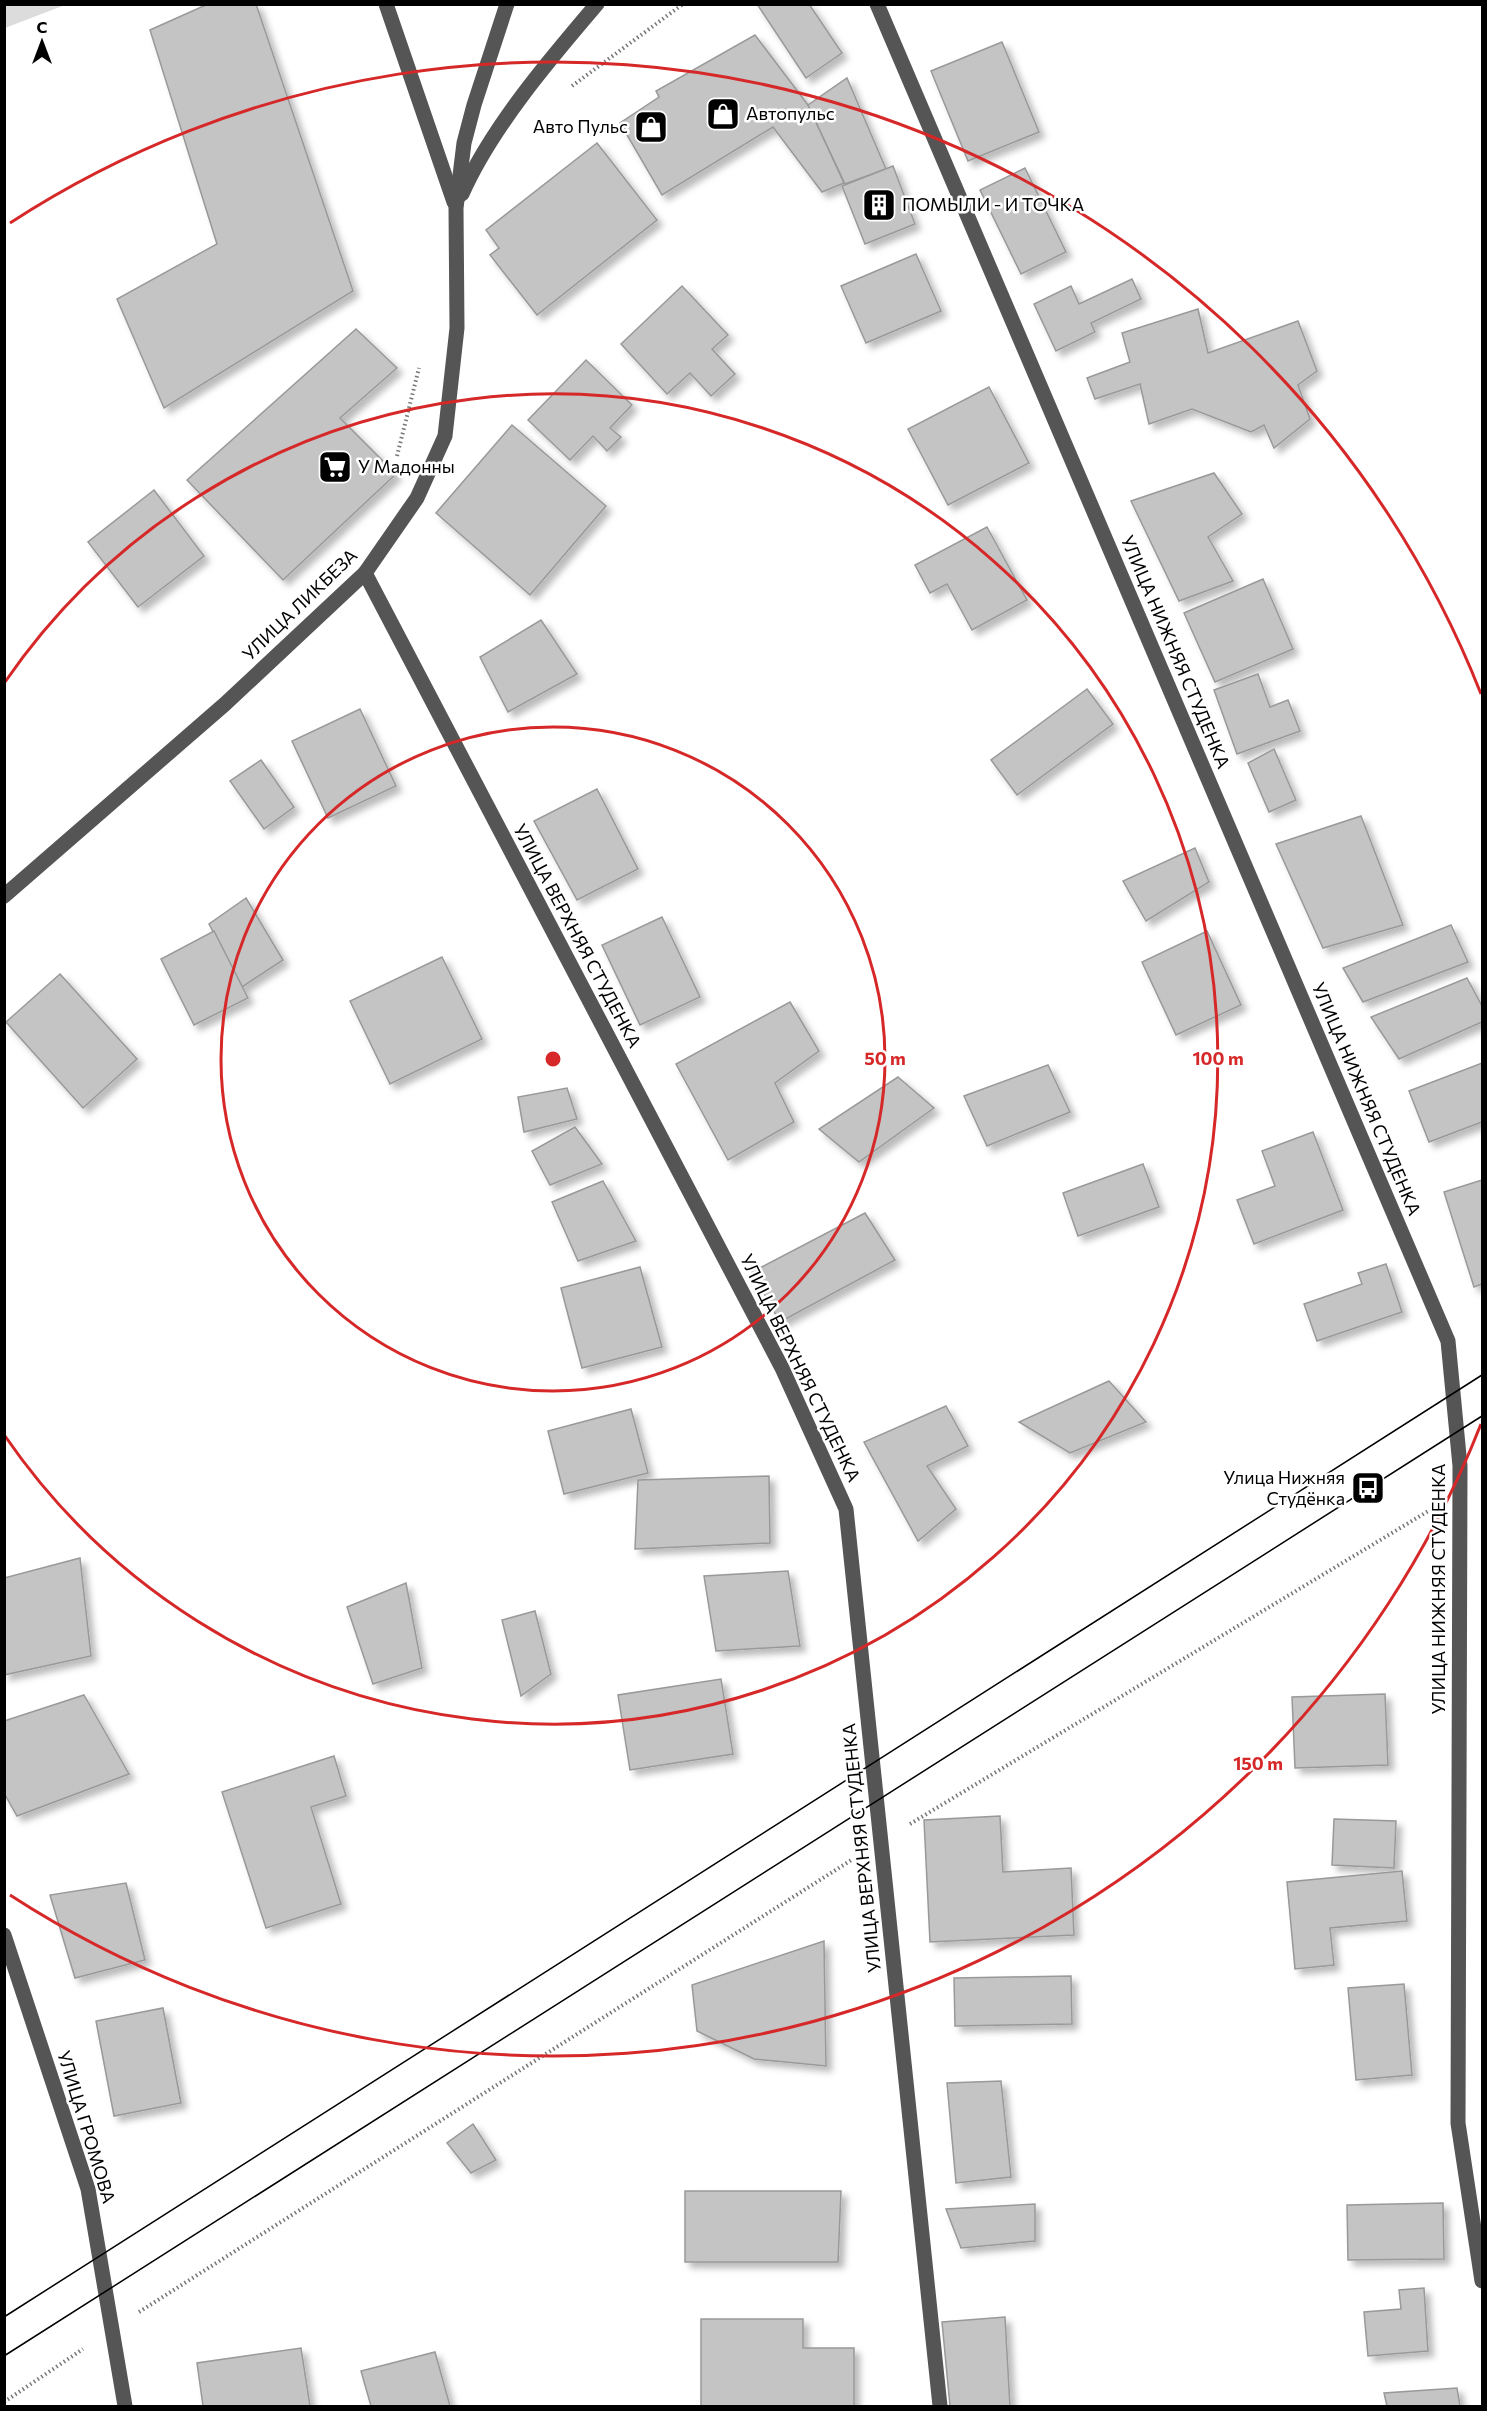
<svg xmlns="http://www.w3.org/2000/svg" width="1487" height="2411" viewBox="0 0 1487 2411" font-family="Commissioner,sans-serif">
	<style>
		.green { fill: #dcdcdc }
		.building { fill: #c4c4c4; stroke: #999; stroke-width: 1.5; filter: url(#shadow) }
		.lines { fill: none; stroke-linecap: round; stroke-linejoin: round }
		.path { stroke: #777; stroke-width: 4; stroke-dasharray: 1.5 3; stroke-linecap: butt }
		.minor { stroke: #555; stroke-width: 15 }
		.tram { stroke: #000; stroke-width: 1.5 }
		.ring { fill: none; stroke: #d62828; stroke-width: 3 }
		.labels { text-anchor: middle; stroke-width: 5; stroke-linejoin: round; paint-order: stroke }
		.poi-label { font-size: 18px; fill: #000; stroke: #fff; text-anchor: start }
		.street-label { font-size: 18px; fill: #000; stroke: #fff }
		.centre { fill: #d62828; stroke: #fff; stroke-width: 3 }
		.ring-label { font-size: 18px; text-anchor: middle; font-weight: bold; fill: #d62828; stroke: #fff; stroke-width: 5; stroke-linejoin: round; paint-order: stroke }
	</style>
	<defs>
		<filter id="shadow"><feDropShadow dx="5.5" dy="5.5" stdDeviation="3" flood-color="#0004"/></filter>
	</defs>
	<rect width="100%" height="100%" fill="#fff"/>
	<path class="green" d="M5,4H65V5L5,28Z"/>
	<g class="building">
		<path d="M208,4H256L353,291L164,408L117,299L217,244L150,30Z"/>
		<path d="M757,4H809L842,53L806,78Z"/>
		<path d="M755,35L808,105L844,183L822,192L773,127L662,195L620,123L659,97L656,91Z"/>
		<path d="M1002,42L1039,132L968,161L931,71Z"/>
		<path d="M847,78L886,169L845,184L808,105Z"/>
		<path d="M597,143L657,220L537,315L490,255L499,248L486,230Z"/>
		<path d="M893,166L915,224L865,244L842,186Z"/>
		<path d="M1025,168L1066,252L1021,274L980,190Z"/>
		<path d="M916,254L941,311L866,343L841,286Z"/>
		<path d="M1132,279L1141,299L1091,323L1095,332L1056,351L1034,304L1071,286L1079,304Z"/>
		<path d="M682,286L728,335L712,349L735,374L711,396L690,373L667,394L621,344Z"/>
		<path d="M1198,309L1208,353L1298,321L1317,371L1298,385L1310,419L1274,448L1264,425L1251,432L1192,409L1149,424L1140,384L1095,399L1087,378L1130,362L1122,333Z"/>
		<path d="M356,329L397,368L340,418L396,474L283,580L187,480Z"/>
		<path d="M586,360L632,405L610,428L621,437L607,451L593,436L570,460L528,420Z"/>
		<path d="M989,387L1029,463L948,505L908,429Z"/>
		<path d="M512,425L606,506L530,595L436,513Z"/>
		<path d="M1214,473L1242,514L1208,537L1233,581L1179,601L1131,501Z"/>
		<path d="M154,490L204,556L138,607L88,542Z"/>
		<path d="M987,527L1027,600L972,630L947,584L930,593L915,565Z"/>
		<path d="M1263,579L1293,649L1215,682L1184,613Z"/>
		<path d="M541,620L577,674L508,712L480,657Z"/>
		<path d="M1258,674L1270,707L1288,700L1300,731L1237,754L1214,690Z"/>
		<path d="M1087,689L1113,724L1017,795L991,760Z"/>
		<path d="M360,709L396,786L328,818L292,741Z"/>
		<path d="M1274,749L1296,800L1269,812L1248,763Z"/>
		<path d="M261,760L294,807L264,829L230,781Z"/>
		<path d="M597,789L638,869L577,900L534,821Z"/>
		<path d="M1361,816L1403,925L1323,948L1276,844Z"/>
		<path d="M1195,848L1209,882L1146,921L1123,881Z"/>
		<path d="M246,898L283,960L242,987L209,924Z"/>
		<path d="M662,917L700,997L640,1025L602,945Z"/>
		<path d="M1451,925L1468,962L1363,1002L1343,968Z"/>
		<path d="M214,931L248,998L194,1025L161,959Z"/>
		<path d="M1207,931L1241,1005L1176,1035L1142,962Z"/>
		<path d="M442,957L482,1039L390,1084L350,1001Z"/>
		<path d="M60,974L137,1059L83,1108L6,1022Z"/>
		<path d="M1467,978L1482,1006V1022L1399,1059L1371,1017Z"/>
		<path d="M790,1002L819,1051L775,1083L794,1122L728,1160L676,1064Z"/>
		<path d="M1482,1063V1122L1429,1142L1409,1091Z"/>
		<path d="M1048,1065L1070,1112L987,1146L964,1096Z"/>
		<path d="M898,1077L934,1108L859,1162L819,1129Z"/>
		<path d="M567,1088L577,1119L524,1132L518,1097Z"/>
		<path d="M575,1127L602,1164L550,1185L532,1151Z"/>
		<path d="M1313,1132L1343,1210L1254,1244L1237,1200L1275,1186L1262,1151Z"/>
		<path d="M1143,1164L1159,1207L1078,1236L1063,1193Z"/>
		<path d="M1482,1180V1284L1474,1287L1444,1192Z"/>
		<path d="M603,1181L636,1241L578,1261L552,1202Z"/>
		<path d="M865,1213L895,1260L780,1322L752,1272Z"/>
		<path d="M1386,1264L1402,1312L1317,1341L1304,1304L1362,1284L1358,1273Z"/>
		<path d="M640,1267L662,1347L582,1368L561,1288Z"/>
		<path d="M1109,1381L1146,1422L1070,1453L1019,1422Z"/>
		<path d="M946,1406L968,1446L927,1466L956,1509L918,1541L864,1442Z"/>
		<path d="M631,1409L648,1473L564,1494L548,1431Z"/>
		<path d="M769,1476L770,1543L635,1549L638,1480Z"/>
		<path d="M80,1558L91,1656L4,1675V1578Z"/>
		<path d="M788,1571L800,1646L716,1651L704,1576Z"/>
		<path d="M406,1583L422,1668L373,1684L347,1607Z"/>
		<path d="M535,1611L551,1674L521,1696L502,1620Z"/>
		<path d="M721,1679L733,1754L630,1770L618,1695Z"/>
		<path d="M1385,1694L1388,1765L1295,1768L1292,1697Z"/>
		<path d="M84,1695L129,1774L17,1816L4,1793V1721Z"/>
		<path d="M334,1756L346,1796L311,1807L341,1904L266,1928L222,1792Z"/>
		<path d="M1000,1816L1003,1872L1071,1868L1074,1935L930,1942L924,1820Z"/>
		<path d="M1334,1819L1396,1821L1394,1868L1332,1865Z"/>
		<path d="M1402,1871L1407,1921L1330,1928L1334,1965L1295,1969L1287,1882Z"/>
		<path d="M126,1883L145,1960L75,1978L50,1895Z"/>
		<path d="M824,1941L826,2066L754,2059L697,2031L692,1985Z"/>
		<path d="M1071,1976L1072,2024L955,2026L954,1978Z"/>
		<path d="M1404,1984L1412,2075L1356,2080L1348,1988Z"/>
		<path d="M163,2008L181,2103L114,2116L96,2021Z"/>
		<path d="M1001,2081L1011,2177L956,2183L947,2083Z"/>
		<path d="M473,2124L496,2160L471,2173L447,2143Z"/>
		<path d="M685,2191H841L838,2262H685Z"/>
		<path d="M1443,2203L1444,2259L1348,2260L1347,2205Z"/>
		<path d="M1035,2204V2241L961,2248L946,2209Z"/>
		<path d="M1424,2288L1428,2351L1368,2356L1364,2312L1401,2309L1399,2290Z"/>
		<path d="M1005,2317L1010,2406H950L942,2322Z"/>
		<path d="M701,2319H803V2348H854V2406H701Z"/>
		<path d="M301,2348L310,2406H203L197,2363Z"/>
		<path d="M435,2352L450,2406H371L361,2371Z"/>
		<path d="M1457,2388L1460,2406H1387L1384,2393Z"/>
	</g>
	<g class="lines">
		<g class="path">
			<path d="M572,86L683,4"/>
			<path d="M397,456L419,368"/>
			<path d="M910,1824L1430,1510"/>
			<path d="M139,2312L853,1859"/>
			<path d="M4,2402L83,2349"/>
		</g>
		<g class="minor">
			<path d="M386,4L454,202"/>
			<path d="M877,4L1448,1341L1460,1466L1458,2123L1482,2281"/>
			<path d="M462,194C491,128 550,59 597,4"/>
			<path d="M365,573L782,1368L846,1509L940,2406"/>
			<path d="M4,896L225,704L365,573L417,498L445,436L457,328L456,208L464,143L474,105L507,4"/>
			<path d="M4,1935L88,2189L125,2406"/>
		</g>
		<g class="tram">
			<path d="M4,2317L1482,1375"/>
			<path d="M4,2356L1482,1416"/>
		</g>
	</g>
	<g class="ring">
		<circle cx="553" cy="1059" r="332"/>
		<path d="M5 682A665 665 0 1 1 5 1436"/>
		<path d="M1481 1424A997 997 0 0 1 10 1895M10 223A997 997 0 0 1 1481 694"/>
	</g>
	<defs>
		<g id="shop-square" transform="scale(1.725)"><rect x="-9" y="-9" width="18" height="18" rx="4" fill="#000" stroke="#fff"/><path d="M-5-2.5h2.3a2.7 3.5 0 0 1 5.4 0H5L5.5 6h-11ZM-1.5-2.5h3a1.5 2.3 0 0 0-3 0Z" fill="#fff"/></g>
		<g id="building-square" transform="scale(1.725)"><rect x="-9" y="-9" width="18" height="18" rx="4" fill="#000" stroke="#fff"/><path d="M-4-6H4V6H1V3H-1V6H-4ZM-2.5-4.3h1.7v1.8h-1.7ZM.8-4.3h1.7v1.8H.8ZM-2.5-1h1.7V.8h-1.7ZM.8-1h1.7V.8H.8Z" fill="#fff"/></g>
		<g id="supermarket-square" transform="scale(1.725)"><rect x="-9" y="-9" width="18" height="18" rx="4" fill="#000" stroke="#fff"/><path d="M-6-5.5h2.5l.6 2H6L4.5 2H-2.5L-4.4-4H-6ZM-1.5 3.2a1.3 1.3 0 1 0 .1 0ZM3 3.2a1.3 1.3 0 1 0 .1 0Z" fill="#fff"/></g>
		<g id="bus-square" transform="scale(1.725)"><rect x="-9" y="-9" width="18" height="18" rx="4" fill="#000" stroke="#fff"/><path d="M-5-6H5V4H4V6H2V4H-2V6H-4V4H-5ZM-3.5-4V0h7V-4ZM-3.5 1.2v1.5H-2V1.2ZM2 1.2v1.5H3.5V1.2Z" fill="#fff"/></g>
	</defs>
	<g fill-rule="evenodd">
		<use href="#shop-square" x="723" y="114"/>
		<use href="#shop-square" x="651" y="127"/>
		<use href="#building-square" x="879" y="205"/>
		<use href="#supermarket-square" x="335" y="467"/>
		<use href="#bus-square" x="1368" y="1488"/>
	</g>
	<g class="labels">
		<g class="poi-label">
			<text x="746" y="120">Автопульс</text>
			<text x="628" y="133" text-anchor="end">Авто Пульс</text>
			<text x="902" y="211">ПОМЫЛИ - И ТОЧКА</text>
			<text x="358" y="473">У Мадонны</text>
			<text x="1345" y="1484" text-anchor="end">Улица Нижняя<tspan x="1345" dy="21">Студёнка</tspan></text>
		</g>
		<g class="street-label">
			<text transform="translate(300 605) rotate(-44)" y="6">УЛИЦА ЛИКБЕЗА</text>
			<text transform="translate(1175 652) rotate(67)" y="6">УЛИЦА НИЖНЯЯ CТУДЕНКA</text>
			<text transform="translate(577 936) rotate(62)" y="6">УЛИЦА ВЕРХНЯЯ СТУДЕНКА</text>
			<text transform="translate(1366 1099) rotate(67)" y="6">УЛИЦА НИЖНЯЯ CТУДЕНКA</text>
			<text transform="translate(800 1368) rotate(64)" y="6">УЛИЦА ВЕРХНЯЯ СТУДЕНКА</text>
			<text transform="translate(1439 1589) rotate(-90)" y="6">УЛИЦА НИЖНЯЯ CТУДЕНКA</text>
			<text transform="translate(862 1848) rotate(-96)" y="6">УЛИЦА ВЕРХНЯЯ СТУДЕНКА</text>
			<text transform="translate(86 2127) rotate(73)" y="6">УЛИЦА ГРОМОВА</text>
		</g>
	</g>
	<circle cx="553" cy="1059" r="9" class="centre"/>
	<g class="ring-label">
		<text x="885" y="1065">50 m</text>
		<text x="1218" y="1065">100 m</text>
		<text x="1258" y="1770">150 m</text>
	</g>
	<rect width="1487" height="2411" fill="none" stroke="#000000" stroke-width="12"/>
	<g transform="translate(42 42)" stroke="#ffffff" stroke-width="4.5" paint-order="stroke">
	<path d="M0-4.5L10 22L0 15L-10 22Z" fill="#000000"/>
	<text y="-9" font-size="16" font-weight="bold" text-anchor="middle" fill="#000000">С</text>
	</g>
</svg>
